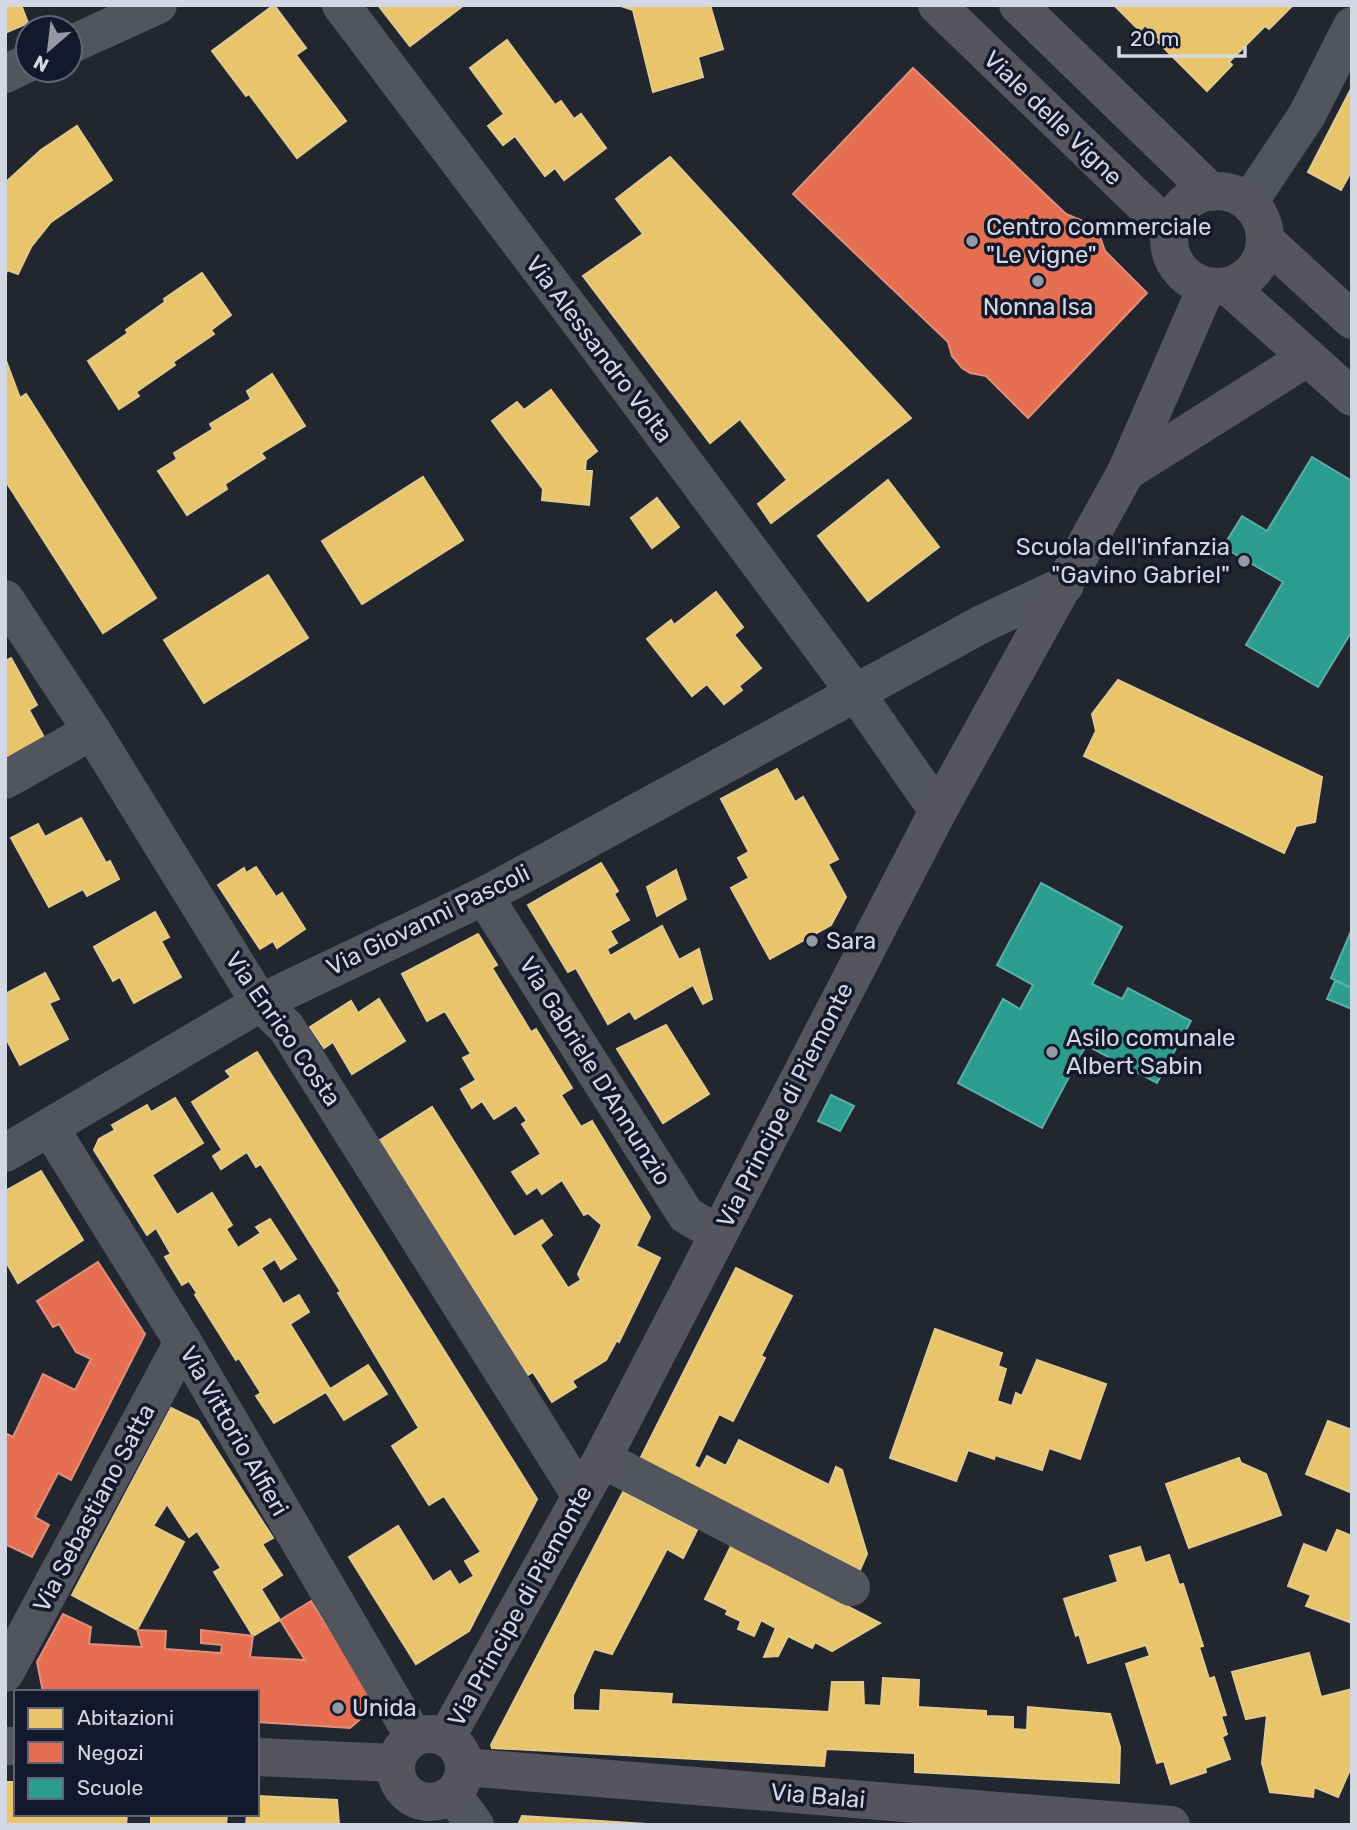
<svg xmlns="http://www.w3.org/2000/svg" width="1357" height="1830" viewBox="0 0 1357 1830" font-family="Rubik,sans-serif">
	<style>
		.homes { fill: #e9c46a; stroke: #e2ca8e; stroke-width: 2 }
		.shops { fill: #e76f51; stroke: #e18e7d; stroke-width: 2 }
		.schools { fill: #2a9d8f; stroke: #5caea8; stroke-width: 2 }
		.lines { fill: none; stroke-linecap: round; stroke-linejoin: round }
		.street { stroke: #52555d; stroke-width: 38 }
		.secondary { stroke: #56545c; stroke-width: 38 }
		.poi-dot { fill: #9499a4; stroke: #13192b; stroke-width: 2.5 }
		.labels { text-anchor: middle; stroke-width: 7; stroke-linejoin: round; paint-order: stroke }
		.street-label { font-size: 24px; fill: #d2d7e3; stroke: #13192b }
		.poi-label { font-size: 24px; fill: #d2d7e3; stroke: #13192b; text-anchor: start }
	</style>
	<rect width="100%" height="100%" fill="#22262f"/>
	<g class="homes">
		<path d="M5,5H21L28,23L5,33Z"/>
		<path d="M274,5L306,48L296,55L346,121L297,158L249,94L246,96L212,51Z"/>
		<path d="M378,5H464L410,46Z"/>
		<path d="M618,5H710L723,49L698,57L703,77L653,92L633,10Z"/>
		<path d="M1114,5H1293L1269,29L1265,26L1229,62L1232,65L1207,91L1158,42L1160,40L1145,25L1140,31Z"/>
		<path d="M507,40L555,105L561,101L574,119L581,114L606,148L564,180L555,168L545,176L515,136L503,145L488,126L504,114L470,68Z"/>
		<path d="M1352,87V170L1341,190L1308,172Z"/>
		<path d="M77,126L112,180L51,222L31,247L18,274L7,270L5,277V183L41,150Z"/>
		<path d="M670,157L911,418L771,523L758,504L787,480L740,419L710,443L583,276L643,234L616,199Z"/>
		<path d="M202,273L231,315L211,330L214,334L173,362L175,365L136,392L139,396L119,409L88,361L128,333L126,330L165,302L164,299Z"/>
		<path d="M5,358L20,398L26,394L156,598L103,633L5,480Z"/>
		<path d="M272,374L305,426L261,453L265,458L225,484L227,489L187,515L158,471L177,459L174,453L213,429L210,424L251,399L247,391Z"/>
		<path d="M551,390L597,451L586,460L585,471H592L589,505L542,500L543,489L492,421L517,402L524,410Z"/>
		<path d="M423,477L463,540L362,604L322,541Z"/>
		<path d="M888,480L939,547L868,601L818,536Z"/>
		<path d="M657,498L679,527L652,548L631,518Z"/>
		<path d="M268,575L308,638L204,703L164,640Z"/>
		<path d="M716,592L743,627L734,635L761,668L739,686L742,690L724,704L707,684L692,696L647,639L671,620L674,625Z"/>
		<path d="M11,658L37,705L29,710L45,739L5,758V661Z"/>
		<path d="M1118,680L1322,777L1315,822L1296,826L1284,853L1084,756L1096,731L1092,714Z"/>
		<path d="M777,769L795,802L803,797L838,859L828,864L846,897L831,925L770,959L731,888L749,878L738,858L749,852L721,799Z"/>
		<path d="M81,818L106,863L110,861L119,879L87,896L83,889L49,907L11,838L38,824L45,837Z"/>
		<path d="M601,863L618,891L614,894L629,920L610,931L617,943L607,949L610,956L662,926L679,960L699,949L712,999L703,1004L693,985L635,1019L630,1011L608,1024L576,968L568,972L528,905Z"/>
		<path d="M256,867L276,897L282,893L305,929L277,948L273,941L260,949L218,885L244,868L246,873Z"/>
		<path d="M676,870L686,899L657,916L647,887Z"/>
		<path d="M155,912L169,937L161,941L181,977L134,1003L120,977L113,981L94,947Z"/>
		<path d="M478,934L497,965L492,968L531,1032L536,1029L572,1088L561,1095L581,1127L592,1121L650,1217L636,1246L660,1258L619,1342L617,1340L606,1360L572,1381L576,1387L552,1402L533,1372L528,1375L380,1140L432,1107L514,1237L542,1220L552,1235L540,1245L568,1288L581,1280L578,1274L602,1225L588,1213L584,1215L562,1180L542,1194L537,1187L527,1194L512,1172L541,1154L522,1124L527,1121L516,1105L494,1119L482,1101L472,1108L461,1089L476,1080L463,1058L471,1054L445,1011L427,1021L402,974Z"/>
		<path d="M45,973L59,999L49,1003L68,1039L20,1065L7,1040L5,1041V994Z"/>
		<path d="M379,999L405,1041L352,1074L333,1042L324,1048L310,1027L351,1001L358,1013Z"/>
		<path d="M666,1025L709,1094L663,1123L617,1049Z"/>
		<path d="M257,1052L537,1499L469,1631L416,1664L349,1557L398,1526L433,1582L450,1571L459,1585L474,1576L465,1561L481,1552L444,1496L429,1505L392,1446L419,1428L338,1293L341,1292L261,1164L256,1167L247,1152L221,1169L213,1156L222,1150L192,1102L231,1077L226,1071Z"/>
		<path d="M175,1098L203,1143L152,1175L177,1215L212,1193L232,1225L226,1229L238,1248L261,1233L256,1227L270,1219L296,1259L281,1269L275,1259L261,1268L283,1304L299,1295L309,1312L290,1324L330,1389L368,1365L387,1394L344,1420L326,1392L274,1423L256,1396L261,1393L239,1358L236,1360L195,1295L197,1293L189,1281L182,1285L165,1257L171,1254L156,1228L147,1235L94,1150L99,1139L115,1130L112,1125L147,1105L151,1112Z"/>
		<path d="M41,1171L83,1240L18,1283L5,1260V1191Z"/>
		<path d="M736,1268L792,1296L761,1356L765,1358L733,1421L719,1414L694,1466L700,1469L707,1456L726,1466L739,1440L829,1485L836,1467L842,1470L867,1554L860,1570L640,1459Z"/>
		<path d="M935,1329L1002,1353L998,1366L1006,1369L997,1401L1012,1406L1016,1393L1022,1396L1037,1360L1106,1384L1080,1459L1049,1448L1042,1470L995,1455L994,1459L968,1450L956,1481L890,1458Z"/>
		<path d="M171,1408L198,1421L273,1538L262,1544L282,1575L261,1589L280,1620L253,1636L214,1572L221,1568L197,1531L189,1537L167,1504L153,1526L184,1542L137,1630L72,1595Z"/>
		<path d="M1328,1421L1352,1430V1493L1306,1474Z"/>
		<path d="M1239,1458L1241,1463L1266,1474L1281,1515L1189,1548L1166,1484Z"/>
		<path d="M623,1492L697,1530L683,1558L667,1549L612,1654L594,1649L573,1695V1710L600,1711L601,1690L672,1694L671,1704L829,1712L832,1682H863L864,1705L881,1706L883,1678L919,1680L918,1707L986,1711V1716L1013,1717V1729L1027,1730L1028,1707L1110,1714L1120,1747L1119,1783L915,1772V1753L826,1749L824,1766L492,1748L491,1745Z"/>
		<path d="M1337,1530L1352,1536V1623L1306,1606L1311,1595L1288,1586L1304,1544L1327,1553Z"/>
		<path d="M731,1546L880,1623L832,1651L815,1642L812,1648L788,1636L778,1656L764,1657L776,1628L761,1620L754,1636L738,1629L741,1621L726,1614L728,1610L705,1599Z"/>
		<path d="M1140,1547L1145,1563L1169,1555L1179,1585L1183,1584L1203,1646L1199,1647L1209,1679L1214,1677L1226,1715L1221,1716L1227,1734L1222,1737L1230,1759L1205,1768L1206,1772L1171,1784L1164,1761L1157,1763L1126,1664L1150,1656L1146,1645L1088,1663L1079,1634L1076,1636L1064,1599L1118,1582L1110,1556Z"/>
		<path d="M1309,1653L1321,1697L1352,1689V1765L1338,1797L1314,1787L1313,1797L1270,1792L1262,1763L1267,1715L1246,1719L1232,1672Z"/>
		<path d="M5,1782H16V1814H127L126,1825H5Z"/>
		<path d="M257,1796L337,1800L339,1825H246L247,1814H257Z"/>
		<path d="M151,1814H227L226,1825H151Z"/>
		<path d="M522,1816L662,1825H518Z"/>
	</g>
	<g class="shops">
		<path d="M913,68L1066,214L1090,224L1100,237L1105,251L1147,293L1028,418L986,376L970,373L962,368L952,356L948,342L793,194Z"/>
		<path d="M98,1262L145,1334L71,1480L58,1473L35,1517L49,1525L32,1557L7,1545L5,1548V1433L13,1437L43,1374L75,1390L91,1359L76,1352L59,1324L53,1327L37,1301Z"/>
		<path d="M311,1601L378,1704L350,1728L257,1722V1692H43L37,1662L63,1614L91,1627L89,1644L142,1647L137,1630L166,1631L165,1649L221,1653L222,1645L201,1643V1630L253,1636L250,1657L305,1660L280,1620Z"/>
	</g>
	<g class="schools">
		<path d="M1312,457L1352,481V631L1318,687L1246,645L1283,582L1223,547L1242,516L1267,531Z"/>
		<path d="M1041,883L1122,927L1092,984L1122,999L1128,988L1191,1021L1157,1083L1086,1045L1042,1128L958,1083L1003,999L1020,1009L1033,985L997,965Z"/>
		<path d="M1352,929V988L1331,978Z"/>
		<path d="M1335,981L1352,988V1009L1327,999Z"/>
		<path d="M831,1095L854,1106L840,1131L818,1121Z"/>
	</g>
	<g class="lines">
		<g class="street">
			<path d="M341,5L586,330L865,706L938,811"/>
			<path d="M70,45L158,5"/>
			<path d="M5,74L28,63"/>
			<path d="M1249,202L1307,115L1352,26"/>
			<path d="M5,599L92,731L260,1003L286,1027L581,1496"/>
			<path d="M5,780L92,731"/>
			<path d="M484,896L686,1215L718,1234"/>
			<path d="M50,1128L183,1342L414,1737"/>
			<path d="M5,1153L260,1003L484,896L982,624L1065,585"/>
			<path d="M602,1459L851,1587"/>
			<path d="M5,1673L183,1342"/>
			<path d="M453,1795L475,1825"/>
		</g>
		<g class="secondary">
			<path d="M937,5L1170,230"/>
			<path d="M1018,5L1211,192"/>
			<circle cx="1217" cy="239" r="48"/>
			<path d="M1266,241L1352,320"/>
			<path d="M1228,286L1352,397"/>
			<path d="M1126,472L1308,357"/>
			<circle cx="430" cy="1768" r="34"/>
			<path d="M446,1738L602,1459L938,811L1126,472L1207,286"/>
			<path d="M5,1746H16"/>
			<path d="M257,1757L395,1763"/>
			<path d="M464,1767L1171,1825"/>
		</g>
	</g>
	<g class="poi-dot">
		<circle cx="972" cy="241" r="7"/>
		<circle cx="1038" cy="281" r="7"/>
		<circle cx="1244" cy="561" r="7"/>
		<circle cx="812" cy="941" r="7"/>
		<circle cx="1052" cy="1052" r="7"/>
		<circle cx="338" cy="1708" r="7"/>
	</g>
	<g class="labels">
		<g class="street-label">
			<text transform="translate(1053 118) rotate(44)" y="8">Viale delle Vigne</text>
			<text transform="translate(599 349) rotate(53)" y="8">Via Alessandro Volta</text>
			<text transform="translate(428 920) rotate(-26)" y="8">Via Giovanni Pascoli</text>
			<text transform="translate(283 1029) rotate(55)" y="8">Via Enrico Costa</text>
			<text transform="translate(595 1071) rotate(58)" y="8">Via Gabriele D'Annunzio</text>
			<text transform="translate(785 1105) rotate(-63)" y="8">Via Principe di Piemonte</text>
			<text transform="translate(234 1431) rotate(60)" y="8">Via Vittorio Alfieri</text>
			<text transform="translate(94 1508) rotate(-62)" y="8">Via Sebastiano Satta</text>
			<text transform="translate(520 1606) rotate(-61)" y="8">Via Principe di Piemonte</text>
			<text transform="translate(818 1796) rotate(5)" y="8">Via Balai</text>
		</g>
		<g class="poi-label">
			<text x="986" y="235">Centro commerciale<tspan x="986" dy="28">"Le vigne"</tspan></text>
			<text x="1038" y="315" text-anchor="middle">Nonna Isa</text>
			<text x="1230" y="555" text-anchor="end">Scuola dell'infanzia<tspan x="1230" dy="28">"Gavino Gabriel"</tspan></text>
			<text x="826" y="949">Sara</text>
			<text x="1066" y="1046">Asilo comunale<tspan x="1066" dy="28">Albert Sabin</tspan></text>
			<text x="352" y="1716">Unida</text>
		</g>
	</g>
	<rect width="1357" height="1830" fill="none" stroke="#d2d7e3" stroke-width="14"/>
	<rect x="14" y="1690" width="245" height="126" fill="#13192b" stroke="#5f6575" stroke-width="2"/>
	<rect x="28" y="1708" width="35" height="21" fill="#e9c46a" stroke="#5f6575" stroke-width="2"/>
	<text x="77" y="1725" font-size="21" fill="#d2d7e3">Abitazioni</text>
	<rect x="28" y="1742" width="35" height="21" fill="#e76f51" stroke="#5f6575" stroke-width="2"/>
	<text x="77" y="1760" font-size="21" fill="#d2d7e3">Negozi</text>
	<rect x="28" y="1778" width="35" height="21" fill="#2a9d8f" stroke="#5f6575" stroke-width="2"/>
	<text x="77" y="1795" font-size="21" fill="#d2d7e3">Scuole</text>
	<g transform="translate(49 49) rotate(208)"><circle r="33" fill="#13192b" stroke="#5f6575" stroke-width="2"/>
	<path d="M0-5L12 26L0 18L-12 26Z" fill="#9499a4"/>
	<text y="-10" font-size="19" font-weight="bold" text-anchor="middle" fill="#d2d7e3">N</text>
	</g>
	<path d="M1119 46v10h126v-10" fill="none" stroke="#d2d7e3" stroke-width="3.5"/>
	<text x="1130" y="46" font-size="21" fill="#d2d7e3" stroke="#13192b" stroke-width="5" paint-order="stroke">20 m</text>
</svg>
